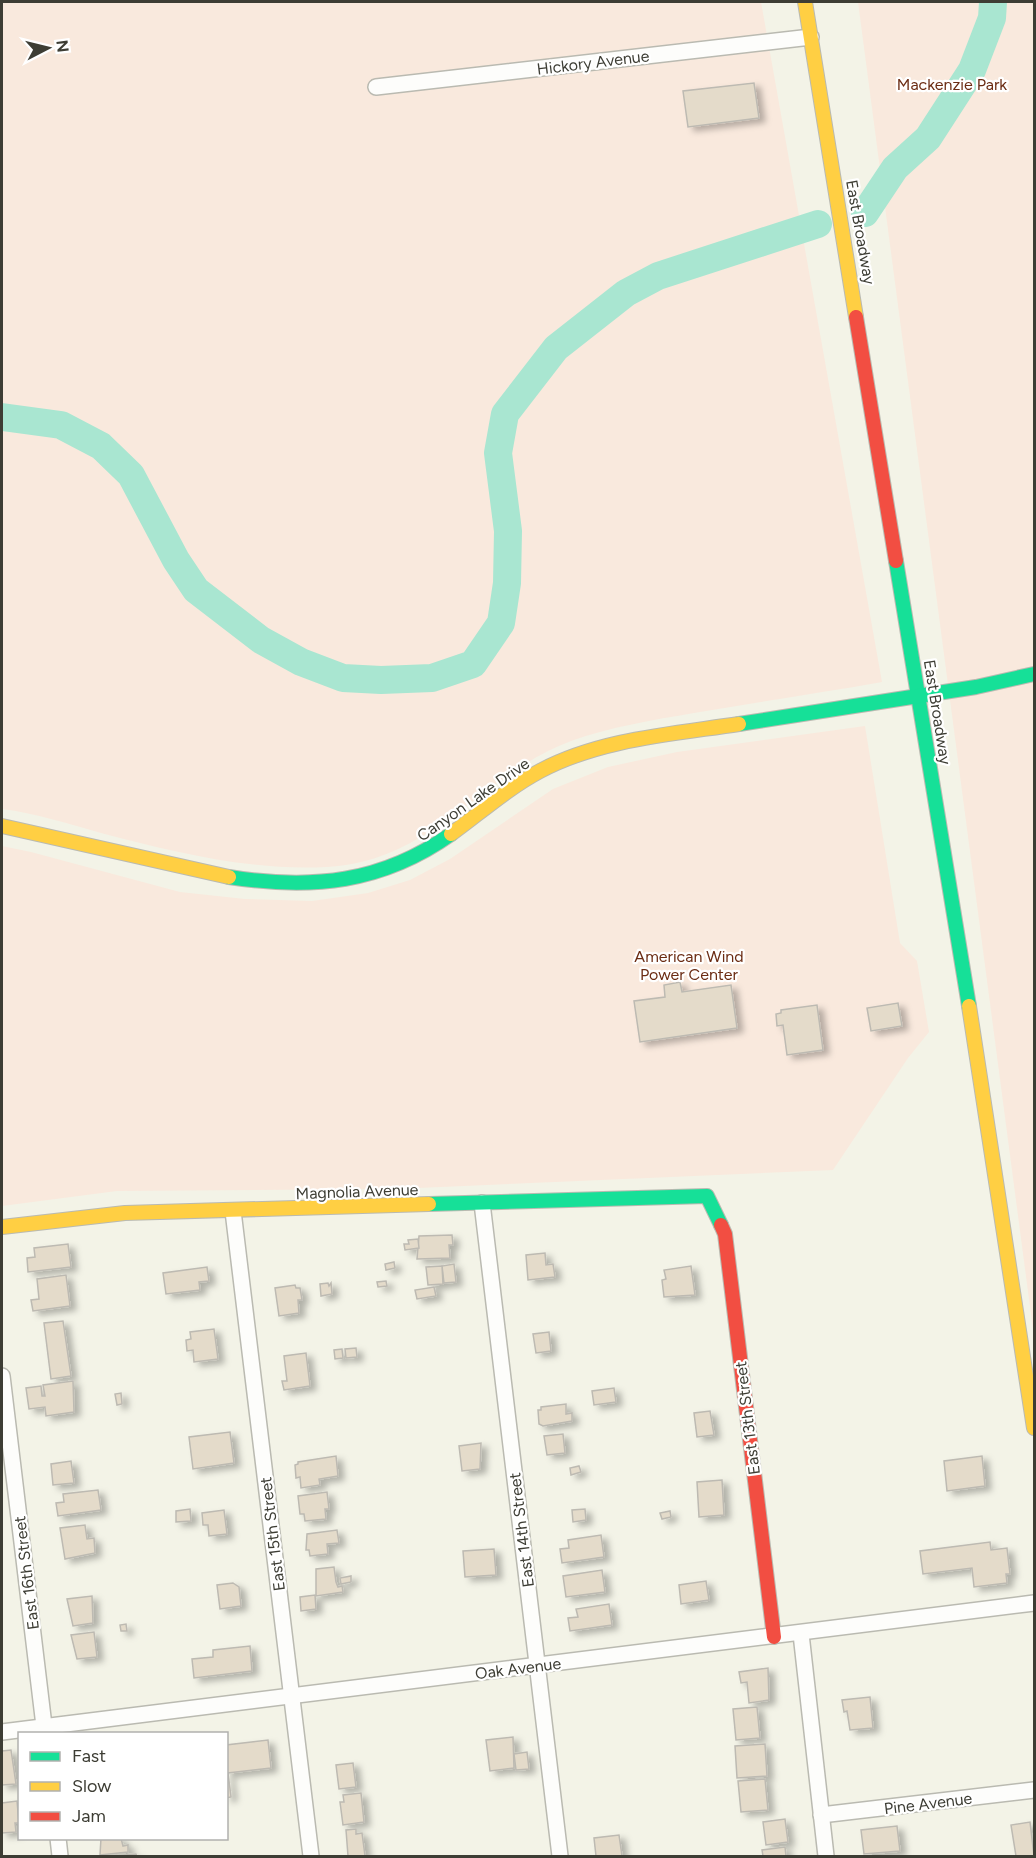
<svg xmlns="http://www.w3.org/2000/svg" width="1036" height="1858" viewBox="0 0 1036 1858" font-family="Figtree,sans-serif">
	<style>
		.green { fill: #f9e9dd }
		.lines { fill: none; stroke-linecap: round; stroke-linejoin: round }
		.river { stroke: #a9e6d1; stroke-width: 28 }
		.building { fill: #e4dbca; stroke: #bdbab2; stroke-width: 1.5; filter: url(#shadow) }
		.street-casing { stroke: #babab1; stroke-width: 18 }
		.fast-casing { stroke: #babab1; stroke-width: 16 }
		.slow-casing { stroke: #babab1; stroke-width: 16 }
		.jam-casing { stroke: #babab1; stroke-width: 16 }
		.street { stroke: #fdfdfb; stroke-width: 15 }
		.fast { stroke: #16e098; stroke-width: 14 }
		.slow { stroke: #ffcf43; stroke-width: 14 }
		.jam { stroke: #f24e42; stroke-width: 14 }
		.labels { text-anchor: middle; stroke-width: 4.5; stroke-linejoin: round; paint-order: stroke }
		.street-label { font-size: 16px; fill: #3d3d34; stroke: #fff }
		.park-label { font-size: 16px; fill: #6b2c13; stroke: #fff }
	</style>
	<defs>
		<filter id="shadow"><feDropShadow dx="6" dy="4" stdDeviation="3" flood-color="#0004"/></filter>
	</defs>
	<rect width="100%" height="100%" fill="#f3f3e7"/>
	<g class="green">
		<path d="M2,2H761L882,682C820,693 757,702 694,713C653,720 610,727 571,741C480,775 432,862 326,867C250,871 174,852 101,833C69,824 35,813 2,809Z"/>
		<path d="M858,2H1034V1337Z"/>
		<path d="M865,726L900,943L917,961L929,1032L908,1058L833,1170L395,1189L117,1191L2,1206V846L31,852L180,892L245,899L312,901L368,893L410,880L450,859L553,789L608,767L677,752Z"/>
	</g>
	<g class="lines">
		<g class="river">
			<path d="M865,213L895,168L928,138L972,70L992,18L993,2"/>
			<path d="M2,417L61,425L101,446L131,475L176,560L196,590L261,640L301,662L343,678L381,680L432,678L473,664L501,623L507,583L508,531L498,453L505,414L556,348L626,293L658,276L818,224"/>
		</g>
	</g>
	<g class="building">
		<path d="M754,83L759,118L688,127L683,91Z"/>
		<path d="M680,982L682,992L731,985L737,1028L640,1042L634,1001L665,997L664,985Z"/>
		<path d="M898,1003L902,1026L871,1031L867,1008Z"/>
		<path d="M817,1005L823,1050L787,1055L783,1025L777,1026L776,1014L781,1013V1010Z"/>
		<path d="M452,1235L453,1245H449L450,1258L417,1259L419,1236Z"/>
		<path d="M418,1239L419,1248L405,1250L404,1244H409L408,1240Z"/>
		<path d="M68,1244L71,1267L28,1272L27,1258L35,1257L34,1248Z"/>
		<path d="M545,1253L546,1265L553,1264L555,1277L528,1280L526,1255Z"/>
		<path d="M394,1262L395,1268L386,1270L385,1264Z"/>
		<path d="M454,1264L456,1282L444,1283L442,1266Z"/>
		<path d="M442,1266L443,1284L428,1285L426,1267Z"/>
		<path d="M691,1266L695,1295L664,1297L662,1280L666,1279L664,1270Z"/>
		<path d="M207,1267L209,1281L199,1282L200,1290L166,1294L163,1273Z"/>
		<path d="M66,1275L70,1306L33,1311L31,1300L39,1299L37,1279Z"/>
		<path d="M386,1281L387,1286L378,1287L377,1282Z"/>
		<path d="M328,1283L329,1286L331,1283L332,1294L321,1296L320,1284Z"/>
		<path d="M295,1285L296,1288H300L302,1300H298L299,1313L279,1316L275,1288Z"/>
		<path d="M434,1287L436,1296L417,1299L415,1290Z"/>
		<path d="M63,1321L71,1376L51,1379L44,1323Z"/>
		<path d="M214,1329L218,1359L194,1362L193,1350L187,1351L186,1340L191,1339L190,1332Z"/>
		<path d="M549,1332L551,1351L536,1353L533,1334Z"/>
		<path d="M356,1348L357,1357L346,1358L345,1349Z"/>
		<path d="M342,1349L343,1358L335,1359L334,1350Z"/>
		<path d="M306,1353L310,1386L284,1390L282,1381H287L284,1356Z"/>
		<path d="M73,1381L74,1412L46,1416L45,1407L29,1409L26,1388L41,1386L42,1396H45L43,1385Z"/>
		<path d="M614,1388L616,1402L594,1405L592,1391Z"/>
		<path d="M121,1393L122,1404L117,1405L115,1394Z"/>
		<path d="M566,1404V1414L572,1413V1421L543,1426L539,1424L538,1410H541V1407Z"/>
		<path d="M710,1411L714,1435L697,1437L694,1413Z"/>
		<path d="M230,1432L234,1463L193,1469L189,1437Z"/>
		<path d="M563,1434L565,1453L547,1455L544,1436Z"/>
		<path d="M481,1443L480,1469L462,1471L459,1446Z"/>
		<path d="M336,1456L338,1476L319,1479L320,1485L301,1488L300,1477L296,1478L295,1465L298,1464V1462Z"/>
		<path d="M982,1456L985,1486L947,1491L944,1461Z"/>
		<path d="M71,1461L74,1483L53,1485L51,1464Z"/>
		<path d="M579,1466L581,1472L571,1475L570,1468Z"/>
		<path d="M722,1480L724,1515L699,1517L697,1482Z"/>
		<path d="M98,1490L101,1510L58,1516L56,1503L64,1502L63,1494Z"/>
		<path d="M327,1492L329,1509H325L326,1519L305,1521L304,1514H300L298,1496Z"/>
		<path d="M190,1509L191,1521L176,1522V1511Z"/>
		<path d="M585,1509L586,1520L573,1522L572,1510Z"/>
		<path d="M224,1510L227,1534L209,1536L208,1525H203L202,1513Z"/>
		<path d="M670,1511L671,1517L662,1519L660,1513Z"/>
		<path d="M85,1525L87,1539L94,1538L95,1553L65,1559L60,1528Z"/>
		<path d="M337,1530L339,1543L327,1544L328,1554L310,1556L309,1550H306L307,1534Z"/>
		<path d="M601,1535L604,1557L562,1563L560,1549L569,1548L568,1540Z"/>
		<path d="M990,1542L991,1550L1007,1548L1010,1574H1006L1007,1583L974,1587L972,1568L923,1574L920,1551Z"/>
		<path d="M494,1549L496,1575L465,1577L463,1551Z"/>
		<path d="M334,1567L336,1582L338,1587L342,1586L343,1592L316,1596V1569Z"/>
		<path d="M602,1570L605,1592L566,1597L563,1576Z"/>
		<path d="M351,1576V1582L341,1584L340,1578Z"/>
		<path d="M706,1581L709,1600L681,1604L679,1585Z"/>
		<path d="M233,1583L239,1587L241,1606L220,1609L217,1585Z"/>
		<path d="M315,1595L316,1609L301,1611L300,1597Z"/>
		<path d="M92,1596L93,1623L73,1626L67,1599Z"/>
		<path d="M609,1604L612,1625L570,1631L568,1618L578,1617L576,1609Z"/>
		<path d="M126,1624L127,1631H121L120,1625Z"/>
		<path d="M94,1632L97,1657L77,1659L71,1635Z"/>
		<path d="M250,1646L252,1671L194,1678L192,1659L213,1657V1650Z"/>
		<path d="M768,1668L769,1700L749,1703L747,1682L741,1683L739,1672Z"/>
		<path d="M870,1697L873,1728L850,1730L847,1711L844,1712L842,1700Z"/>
		<path d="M757,1707L760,1738L736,1740L733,1709Z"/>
		<path d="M513,1737L514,1768L490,1771L486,1740Z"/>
		<path d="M268,1740L271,1768L228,1773L231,1797L226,1798V1745Z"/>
		<path d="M765,1744L767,1776L737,1778L735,1746Z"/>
		<path d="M11,1750L16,1784L2,1785V1751Z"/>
		<path d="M527,1752L529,1769L516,1770L514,1754Z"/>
		<path d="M353,1763L356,1787L339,1789L336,1765Z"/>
		<path d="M765,1779L768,1810L741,1812L738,1781Z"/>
		<path d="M361,1793L364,1822L343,1825L340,1802H344L343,1795Z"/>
		<path d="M17,1801L19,1823H15L16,1832L2,1833V1803Z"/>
		<path d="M785,1819L788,1842L766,1845L763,1822Z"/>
		<path d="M1030,1822L1034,1856H1016L1011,1825Z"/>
		<path d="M897,1826L900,1851L864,1854L861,1830Z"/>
		<path d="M356,1829V1834L362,1833L365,1856H348L346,1830Z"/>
		<path d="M619,1835L622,1856H596L594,1838Z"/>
		<path d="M101,1838H121L123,1846L128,1845V1852L100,1855Z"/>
		<path d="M785,1847L786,1856H763L762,1850Z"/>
		<path d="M136,1854L137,1856H113Z"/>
	</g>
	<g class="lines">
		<g class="street-casing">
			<g id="street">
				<path d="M376,87L811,37"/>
				<path d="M482,1203L560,1856"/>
				<path d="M233,1211L311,1856"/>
				<path d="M2,1376L45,1734"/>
				<path d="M801,1634L826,1856"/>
				<path d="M2,1732L1034,1603"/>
				<path d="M821,1815L1034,1790"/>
				<path d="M58,1838L60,1856"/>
			</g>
		</g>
		<g class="fast-casing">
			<g id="fast">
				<path d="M896,561L969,1006"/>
				<path d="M739,724L976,687L1034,674"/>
				<path d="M229,877C312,890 382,883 451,834"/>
				<path d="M429,1204L707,1196L721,1225"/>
			</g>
		</g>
		<g class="slow-casing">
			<g id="slow">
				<path d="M805,2L856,317"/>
				<path d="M2,826L229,877"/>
				<path d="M451,834C480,813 508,788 540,771C600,739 673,734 739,724"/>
				<path d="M969,1006L1034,1428"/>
				<path d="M2,1227L125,1213L429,1204"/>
			</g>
		</g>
		<g class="jam-casing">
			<g id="jam">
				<path d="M856,317L896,561"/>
				<path d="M721,1225L725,1234L774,1637"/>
			</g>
		</g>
		<use href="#street" class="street"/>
		<use href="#fast" class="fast"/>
		<use href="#slow" class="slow"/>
		<use href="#jam" class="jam"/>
	</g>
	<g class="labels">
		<g class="street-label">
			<text transform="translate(593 62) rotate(-7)" y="6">Hickory Avenue</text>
			<text transform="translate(861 232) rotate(80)" y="6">East Broadway</text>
			<text transform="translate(938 712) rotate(81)" y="6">East Broadway</text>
			<text transform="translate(473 799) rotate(-35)" y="6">Canyon Lake Drive</text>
			<text transform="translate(357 1191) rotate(-2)" y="6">Magnolia Avenue</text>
			<text transform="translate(747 1418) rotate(-97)" y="6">East 13th Street</text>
			<text transform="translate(521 1530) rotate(-97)" y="6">East 14th Street</text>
			<text transform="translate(272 1534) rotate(-97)" y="6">East 15th Street</text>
			<text transform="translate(26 1573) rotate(-97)" y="6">East 16th Street</text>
			<text transform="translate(518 1668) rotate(-7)" y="6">Oak Avenue</text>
			<text transform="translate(928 1803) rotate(-7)" y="6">Pine Avenue</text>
		</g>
		<g class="park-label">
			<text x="952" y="90">Mackenzie Park</text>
			<text x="689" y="962">American Wind<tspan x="689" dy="18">Power Center</tspan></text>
		</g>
	</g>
	<rect width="1036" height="1858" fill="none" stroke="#3d3d34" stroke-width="6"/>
	<rect x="18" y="1732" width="210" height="108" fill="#ffffff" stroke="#b1b1ae" stroke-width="1.5"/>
	<rect x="30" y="1752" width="30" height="9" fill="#16e098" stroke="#b1b1ae" stroke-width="1.5"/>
	<text x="72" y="1762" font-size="18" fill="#3d3d34">Fast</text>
	<rect x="30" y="1782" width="30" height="9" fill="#ffcf43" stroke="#b1b1ae" stroke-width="1.5"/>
	<text x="72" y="1792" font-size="18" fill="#3d3d34">Slow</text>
	<rect x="30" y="1812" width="30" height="9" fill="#f24e42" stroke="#b1b1ae" stroke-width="1.5"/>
	<text x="72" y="1822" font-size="18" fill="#3d3d34">Jam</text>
	<g transform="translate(48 48) rotate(83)" stroke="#ffffff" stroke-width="4.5" paint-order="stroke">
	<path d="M0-4.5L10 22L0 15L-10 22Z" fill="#3d3d34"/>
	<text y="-9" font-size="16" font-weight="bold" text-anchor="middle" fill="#3d3d34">N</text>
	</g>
</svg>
